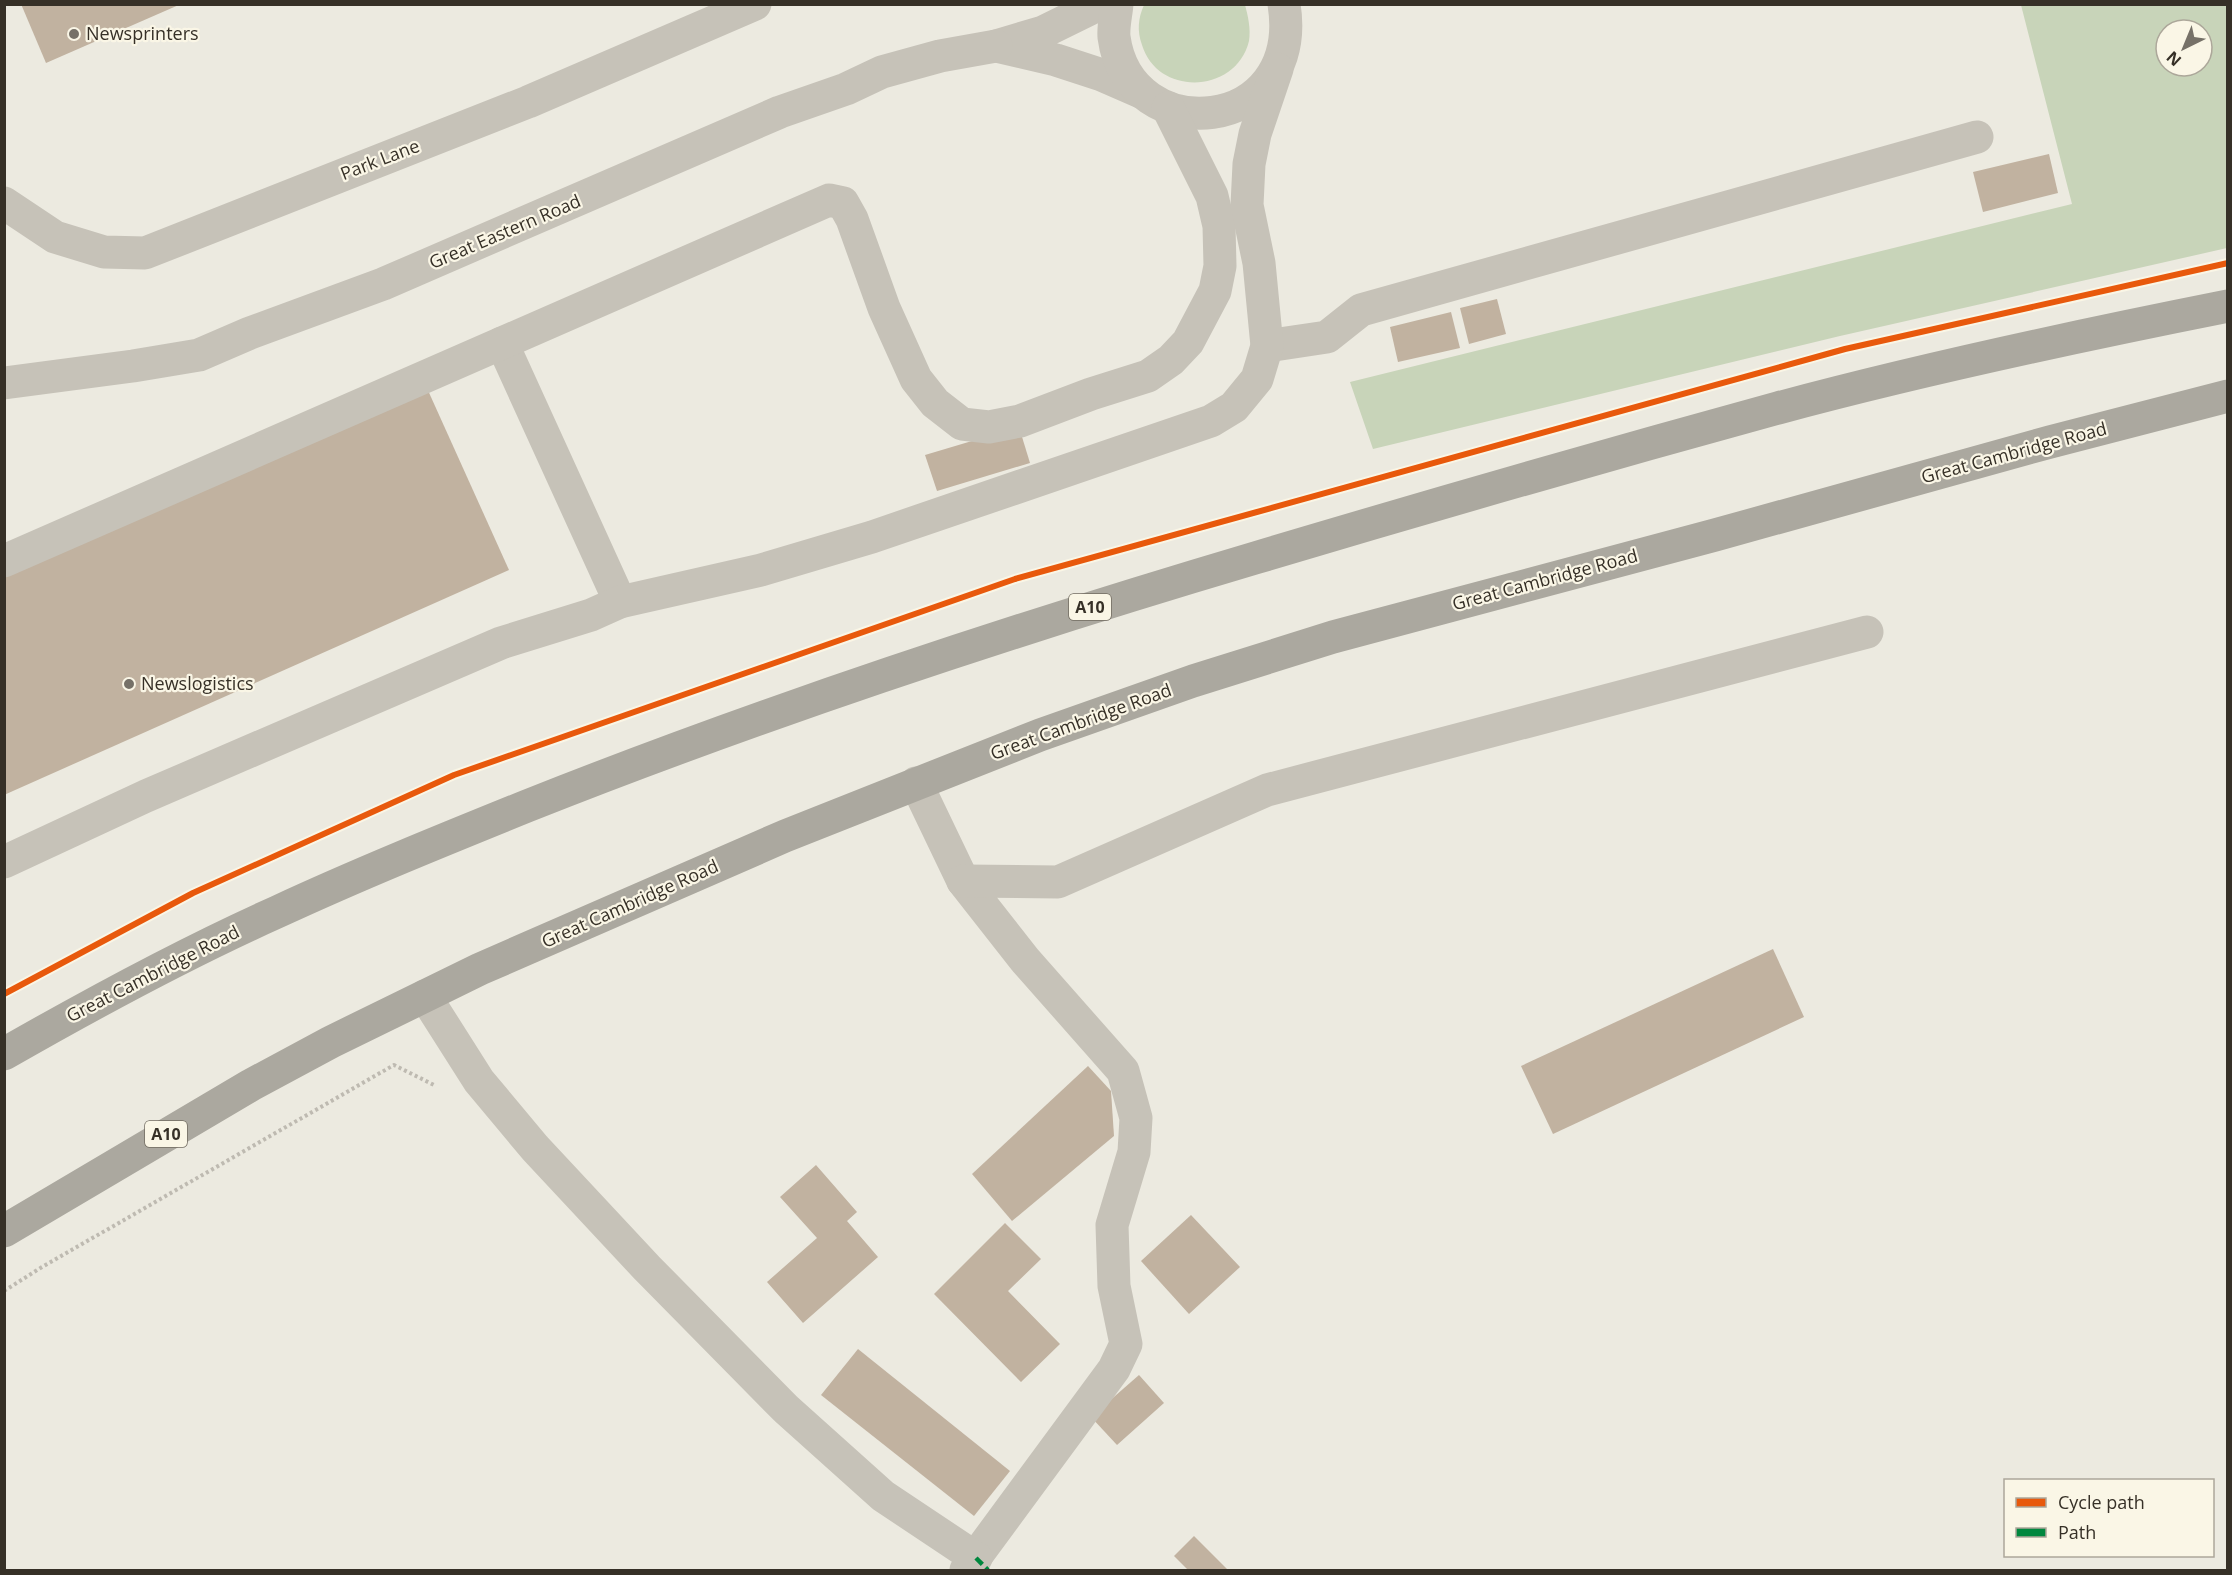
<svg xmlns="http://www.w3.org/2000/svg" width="2232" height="1575" viewBox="0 0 2232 1575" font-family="'Open Sans',sans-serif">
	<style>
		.green { fill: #c8d4b9; fill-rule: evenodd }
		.building { fill: #c1b2a0 }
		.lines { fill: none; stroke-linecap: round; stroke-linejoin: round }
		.path { stroke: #bebab1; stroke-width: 4; stroke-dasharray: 3 3; stroke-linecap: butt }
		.minor { stroke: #c6c2b8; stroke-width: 33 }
		.highway { stroke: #aba89f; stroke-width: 33 }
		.quiet { stroke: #00873e; stroke-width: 4.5; stroke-dasharray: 9 4.5; stroke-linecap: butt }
		.cycleway-casing { stroke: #faf6e6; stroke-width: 10 }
		.cycleway { stroke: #e8590c; stroke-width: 6 }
		.poi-dot { fill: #767168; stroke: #faf6e6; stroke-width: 2 }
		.labels { text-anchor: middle; stroke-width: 4.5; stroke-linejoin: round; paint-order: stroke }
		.shield { fill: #faf6e6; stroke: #716b60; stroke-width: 1.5 }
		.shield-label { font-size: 16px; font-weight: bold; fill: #363027 }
		.poi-label { font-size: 18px; fill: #363027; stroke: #faf6e6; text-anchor: start }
		.street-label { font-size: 18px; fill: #363027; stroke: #faf6e6 }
	</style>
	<rect width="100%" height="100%" fill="#eceae0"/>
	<g class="green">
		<path d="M1144,5H1245C1248,16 1251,29 1249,41C1236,94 1158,97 1142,45C1137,31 1138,18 1144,5Z"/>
		<path d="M2021,5H2227V248L1840,336L1373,449L1350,382L2072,204ZM2166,30H2202V66H2166Z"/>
	</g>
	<g class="building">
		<path d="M21,4H181L46,63Z"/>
		<path d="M2049,154L2058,193L1983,212L1973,172Z"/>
		<path d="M1497,299L1506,334L1469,344L1460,308Z"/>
		<path d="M1451,312L1460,348L1398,362L1390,327Z"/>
		<path d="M426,386L509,570L4,795V573Z"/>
		<path d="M1019,427L1030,463L937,491L925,455Z"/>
		<path d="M1773,949L1804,1017L1553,1134L1521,1066Z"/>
		<path d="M1088,1066L1111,1091L1114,1136L1012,1221L972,1174Z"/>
		<path d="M816,1165L857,1212L847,1221L878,1257L803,1323L767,1282L817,1238L780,1197Z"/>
		<path d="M1191,1215L1240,1267L1189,1314L1141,1261Z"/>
		<path d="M1005,1223L1041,1259L1008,1291L1060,1344L1021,1382L934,1294Z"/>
		<path d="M858,1349L1010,1471L974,1516L821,1395Z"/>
		<path d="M1139,1375L1164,1403L1117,1445L1091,1417Z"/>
		<path d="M1194,1536L1228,1570H1188L1174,1556Z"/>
	</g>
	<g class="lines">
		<path class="path" d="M4,1291L42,1267L394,1065L434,1085"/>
		<g class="minor">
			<path d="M1100,4L1043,32L996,46L1056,60L1102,75L1141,92"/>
			<path d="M1117,4C1116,15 1113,27 1114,37C1129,150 1305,136 1284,4"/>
			<path d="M4,203L55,237L104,252L145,253L528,102L755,4"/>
			<path d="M502,343L620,602"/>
			<path d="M1267,346L1327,337L1361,310L1977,137"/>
			<path d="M4,383L133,366L199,355L250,333L383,284L780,112L846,89L882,72L940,56L996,46"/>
			<path d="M4,561L829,200L843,203L852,219L884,308L916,379L935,403L962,424L989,427L1020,421L1091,394L1148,376L1171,360L1188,342L1215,291L1220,266L1219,226L1212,196L1168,108"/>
			<path d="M916,783L963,881L1025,960L1123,1071L1136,1118L1134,1152L1112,1225L1114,1286L1126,1344L1114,1369L966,1570"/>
			<path d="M4,862L146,796L501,643L591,615L620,602L761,570L872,537L1211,421L1234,407L1257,379L1267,346L1259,263L1247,205L1249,164L1255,134L1277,69"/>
			<path d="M963,881L1058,882L1267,790L1867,632"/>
			<path d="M425,996L479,1081L535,1148L647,1268L786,1409L883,1496L976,1558"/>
		</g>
		<g class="highway">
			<path d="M4,1054C93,1003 183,954 277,912C359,874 443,840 527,806C766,711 1009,631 1255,558C1429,506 1603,456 1778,408C1926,368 2077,336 2228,306"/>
			<path d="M4,1231L251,1085L331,1042L480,969L785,836L1040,735L1193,681L1333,637L1715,535L2050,442L2228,396"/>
		</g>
		<path class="quiet" d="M976,1558L988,1570"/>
		<g class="cycleway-casing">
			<path id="cycleway" d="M4,994L193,893L454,775L1015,579L1845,349L2228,263"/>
		</g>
		<use href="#cycleway" class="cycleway"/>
	</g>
	<g class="poi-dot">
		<circle cx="74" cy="34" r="6"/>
		<circle cx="129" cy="684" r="6"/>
	</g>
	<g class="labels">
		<g class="shield">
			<rect x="1069" y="594" width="42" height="26" rx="4.5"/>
			<rect x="145" y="1121" width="42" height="26" rx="4.5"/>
		</g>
		<g class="shield-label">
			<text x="1090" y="613">A10</text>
			<text x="166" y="1140">A10</text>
		</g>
		<g class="poi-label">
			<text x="86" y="40">Newsprinters</text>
			<text x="141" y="690">Newslogistics</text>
		</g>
		<g class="street-label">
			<text transform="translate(380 160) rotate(-21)" y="6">Park Lane</text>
			<text transform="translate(505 232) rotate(-23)" y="6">Great Eastern Road</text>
			<text transform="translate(2014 453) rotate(-15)" y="6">Great Cambridge Road</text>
			<text transform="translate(1545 580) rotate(-15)" y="6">Great Cambridge Road</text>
			<text transform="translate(1081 722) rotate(-20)" y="6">Great Cambridge Road</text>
			<text transform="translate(630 904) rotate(-24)" y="6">Great Cambridge Road</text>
			<text transform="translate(153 974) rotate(-27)" y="6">Great Cambridge Road</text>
		</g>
	</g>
	<rect width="2232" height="1575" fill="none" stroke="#363027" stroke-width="12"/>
	<rect x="2004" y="1479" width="210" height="78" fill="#faf6e6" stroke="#aca79a" stroke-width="1.5"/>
	<rect x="2016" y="1498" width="30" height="9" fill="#e8590c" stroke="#aca79a" stroke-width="1.5"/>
	<text x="2058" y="1509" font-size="18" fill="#363027">Cycle path</text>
	<rect x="2016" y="1528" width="30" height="9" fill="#00873e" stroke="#aca79a" stroke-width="1.5"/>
	<text x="2058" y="1539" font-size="18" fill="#363027">Path</text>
	<g transform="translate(2184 48) rotate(223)"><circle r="28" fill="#faf6e6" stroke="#aca79a" stroke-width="1.5"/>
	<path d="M0-4.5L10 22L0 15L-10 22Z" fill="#767168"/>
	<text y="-9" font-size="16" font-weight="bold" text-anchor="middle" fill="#363027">N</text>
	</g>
</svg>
